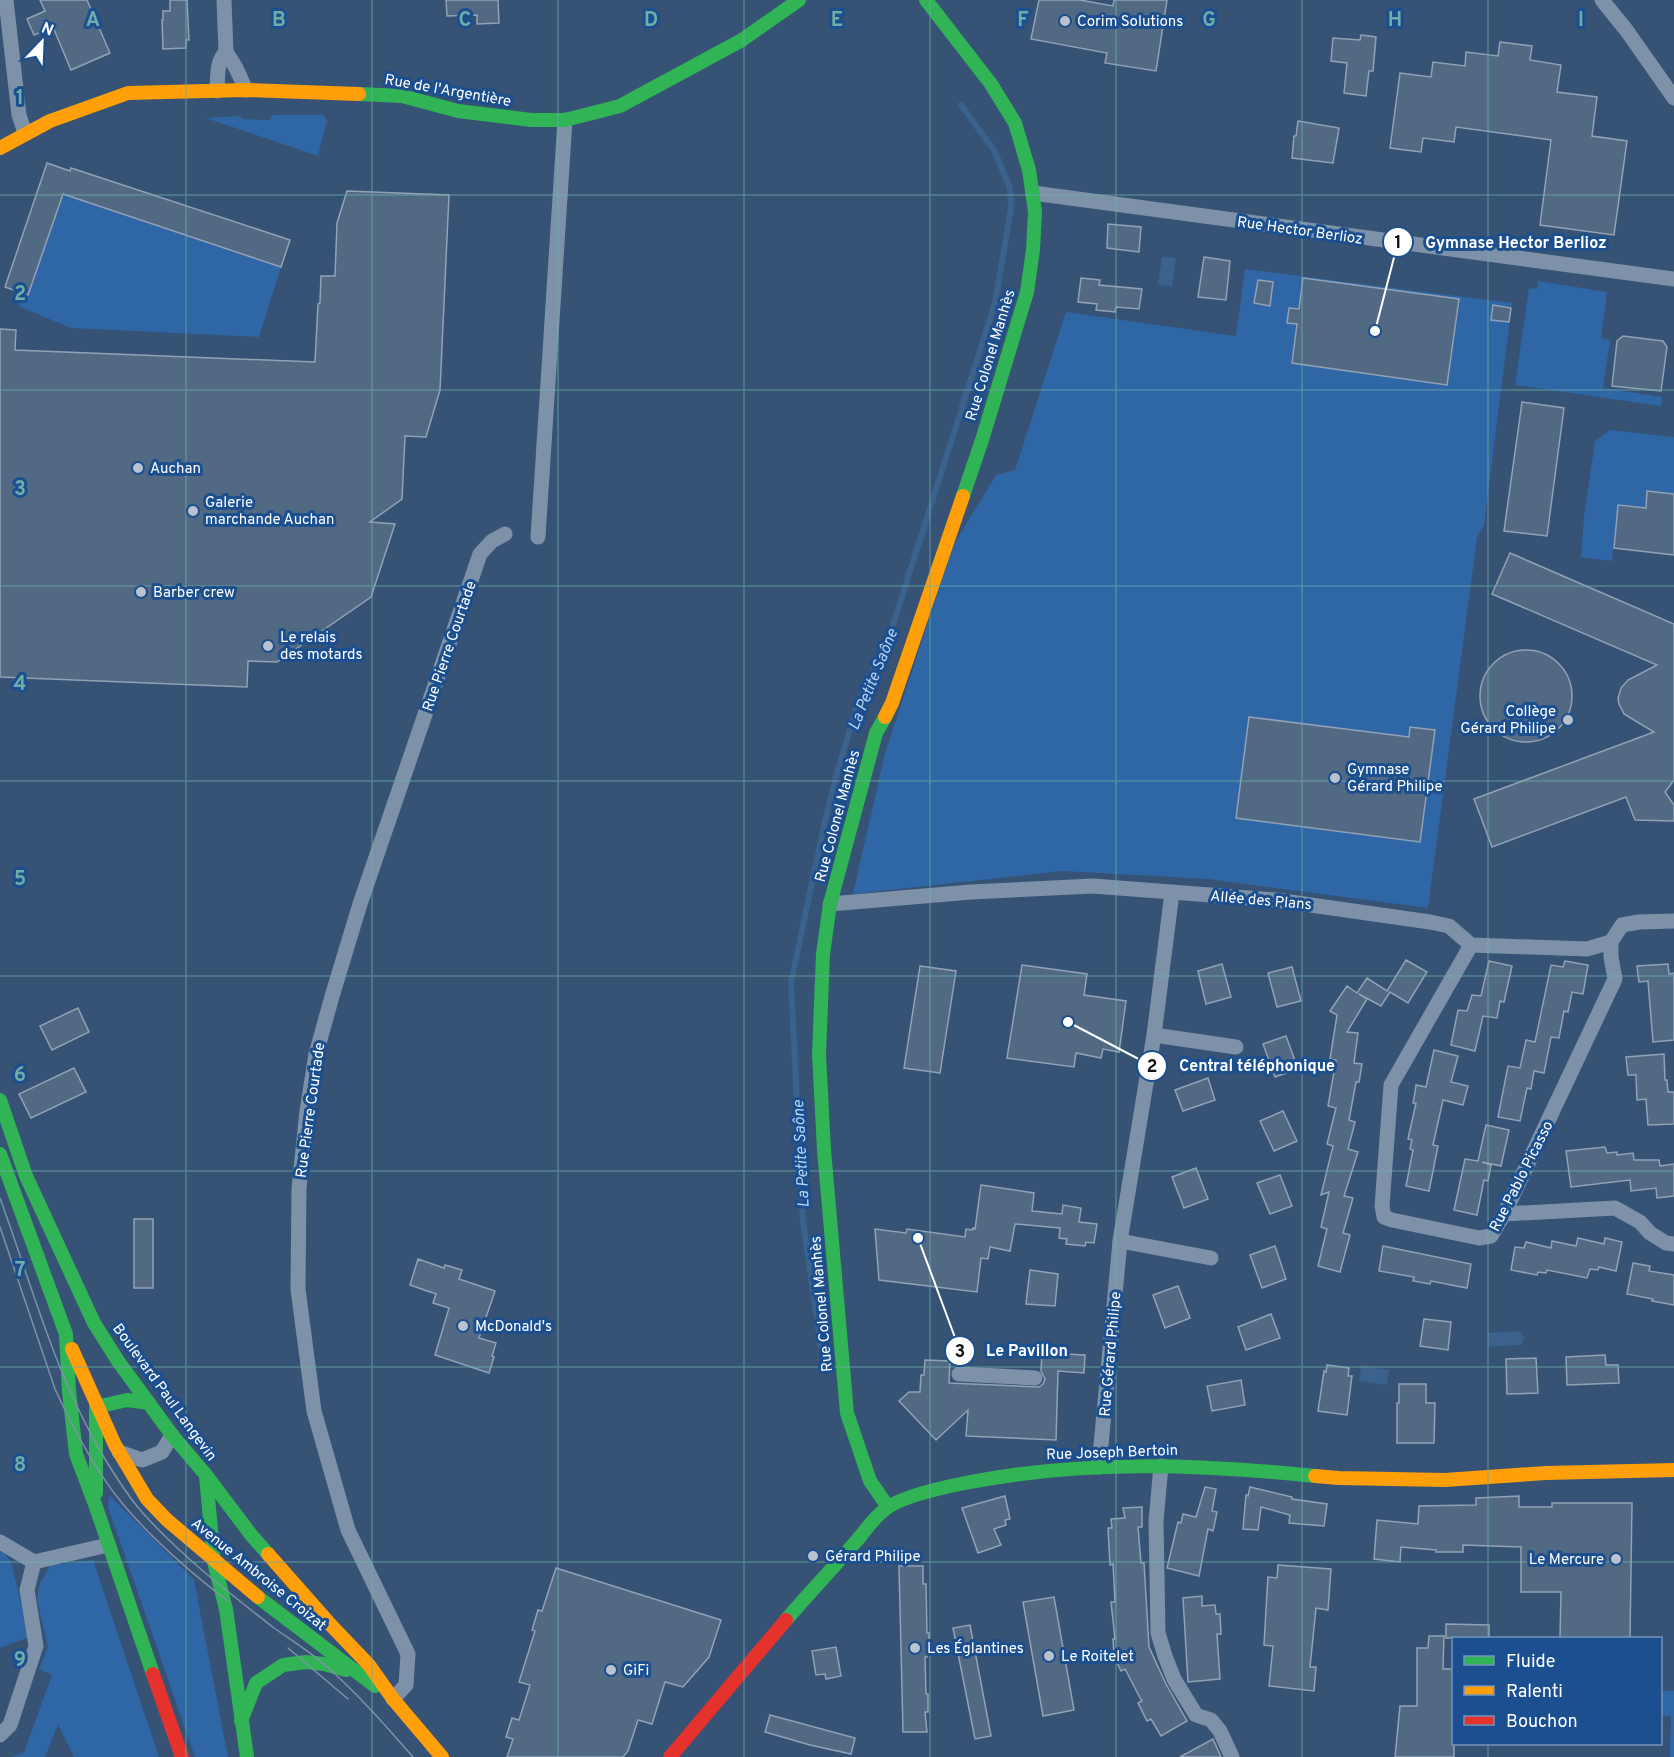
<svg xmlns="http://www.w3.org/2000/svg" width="1674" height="1757" viewBox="0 0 1674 1757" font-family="Overpass,sans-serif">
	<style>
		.green { fill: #2f66a5 }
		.water { fill: #3b618d }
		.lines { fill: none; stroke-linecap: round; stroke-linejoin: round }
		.stream { stroke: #3b618d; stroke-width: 6 }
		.building { fill: #526984; stroke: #92a2b6; stroke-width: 1.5 }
		.street { stroke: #7d92a8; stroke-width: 15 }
		.fast { stroke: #30b455; stroke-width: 14 }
		.slow { stroke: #ff9f0a; stroke-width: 14 }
		.jam { stroke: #e5322d; stroke-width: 14 }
		.tram { stroke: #7e92a7; stroke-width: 1.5 }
		.grid { fill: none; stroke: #6fada8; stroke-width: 1.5; stroke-opacity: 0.55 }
		.poi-dot { fill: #b9c2ce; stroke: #1b4f8f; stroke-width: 2 }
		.labels { text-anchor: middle; stroke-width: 6; stroke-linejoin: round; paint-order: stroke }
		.poi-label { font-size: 15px; fill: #fff; stroke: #1b4f8f; text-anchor: start }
		.street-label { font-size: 15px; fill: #fff; stroke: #1b4f8f }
		.water-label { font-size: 16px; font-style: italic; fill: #b5d3f5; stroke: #1b4f8f }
		.grid-label { font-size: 20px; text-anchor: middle; font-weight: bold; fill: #6fada8; stroke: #1b4f8f; stroke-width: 6; stroke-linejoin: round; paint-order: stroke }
		.leader { fill: none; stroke: #fff; stroke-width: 2 }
		.callout-dot { fill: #fff; stroke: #1b4f8f; stroke-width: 2 }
		.mark-label { font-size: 18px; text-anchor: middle; font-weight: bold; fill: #111 }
		.callout-label { font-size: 16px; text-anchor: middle; font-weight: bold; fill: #fff; stroke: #1b4f8f; stroke-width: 6; stroke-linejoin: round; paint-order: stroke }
	</style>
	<rect width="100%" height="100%" fill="#365274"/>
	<g class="green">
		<path d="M273,115H323L327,120L318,156L206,118L240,116L242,119L270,120Z"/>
		<path d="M63,194L281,267L259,337L71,328L18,306L28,295Z"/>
		<path d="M1245,269L1512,303L1484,525L1477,538L1428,908L1208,879L1063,871L853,894L885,753L954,544L996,475L1015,470L1066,312L1236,336Z"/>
		<path d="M1538,281L1607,292L1601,338L1610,340L1603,388L1662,397L1661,406L1515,385L1529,288L1537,289Z"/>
		<path d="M1610,430L1674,437V494L1648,491L1646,508L1618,505L1612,561L1581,557L1584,517L1595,441Z"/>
		<path d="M109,1495L194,1580L228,1757H195L108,1507Z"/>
		<path d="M0,1552L4,1553L11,1562L29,1637L0,1648Z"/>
		<path d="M93,1560L159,1757H74L58,1724L45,1757H12L24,1752L52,1675L39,1669L48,1647L37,1599L40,1583L51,1565Z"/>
		<path d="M1660,1691H1674V1757H1670L1671,1716L1661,1715Z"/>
	</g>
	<g class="water">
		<path d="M1162,257L1176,258L1172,287L1158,285Z"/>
		<path d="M1520,1331L1525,1338L1521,1345L1488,1347L1487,1333Z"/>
		<path d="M1361,1366L1389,1370L1387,1385L1359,1381Z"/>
	</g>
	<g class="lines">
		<path class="stream" d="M821,1348L803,1222L791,983L824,825L836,776L857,706L893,625L995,303L1011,208L1010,188L994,150L961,105"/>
	</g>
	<g class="building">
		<path d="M40,0H87L110,53L71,70L53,27L34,35L27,19L45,11Z"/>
		<path d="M170,0H187L189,40H186V48L163,49L162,20H163V11H170Z"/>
		<path d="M446,0H498L499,23L477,24V15L447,16Z"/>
		<path d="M1039,0H1080L1113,6L1114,0H1167L1156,71L1105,63L1107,53L1031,39Z"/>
		<path d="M1361,35L1376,37L1373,71H1369L1366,96L1344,93L1347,63L1331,61L1333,38L1360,40Z"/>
		<path d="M1500,42L1532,46L1530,60L1561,65L1557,92L1597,97L1592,136L1627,141L1614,235L1540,225L1551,140L1456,127L1454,142L1423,138L1421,152L1390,148L1400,73L1431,77L1433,62L1465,66L1466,52L1498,56Z"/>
		<path d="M1298,121L1339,128L1333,163L1292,158L1294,136H1296Z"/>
		<path d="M47,163L70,171L71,168L290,240L281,267L63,194L28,295L5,287Z"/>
		<path d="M347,191L449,195L440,390L426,437L405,436L402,499L370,522L395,524L371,597L277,662L248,661L247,687L0,677V329L16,330L15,350L315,362L318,304L320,303L321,276H335L337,223Z"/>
		<path d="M1108,224L1141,227L1139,252L1107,248Z"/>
		<path d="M1204,257L1230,261L1226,300L1198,297Z"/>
		<path d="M1081,278L1100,280L1099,285L1142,289L1139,309L1116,307L1115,312L1096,310L1097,304L1078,302Z"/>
		<path d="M1303,278L1459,299L1447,385L1292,363L1297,324L1287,323L1289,308L1299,309Z"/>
		<path d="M1258,280L1273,282L1270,306L1254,303Z"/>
		<path d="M1493,305L1511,308L1509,322L1491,320Z"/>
		<path d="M1623,336L1663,341L1667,347L1661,391L1612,386L1617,341Z"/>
		<path d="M1522,402L1564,408L1547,536L1504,531Z"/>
		<path d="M1647,491L1674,494V555L1614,548L1618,505L1646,508Z"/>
		<path d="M1510,553L1674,624V780L1665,792L1674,805V821L1635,820L1626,797L1492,847L1474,799L1654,732L1624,714L1619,704L1618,698L1621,688L1628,680L1657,665L1492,594Z"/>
		<circle cx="1526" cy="696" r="46"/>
		<path d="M1249,717L1409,737L1410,727L1435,730L1420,842L1236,818Z"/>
		<path d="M1406,960L1427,972L1408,1003L1390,992L1381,1006L1359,994L1367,999L1347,1032L1358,1033L1354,1063L1362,1064L1359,1082H1356L1349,1120L1355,1122L1348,1149L1358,1152L1344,1196L1353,1198L1343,1233L1350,1235L1340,1272L1318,1266L1327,1229L1321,1227L1329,1192L1321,1195L1333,1146L1327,1144L1336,1108L1328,1106L1336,1060L1330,1059L1337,1015L1330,1011L1347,986L1357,993L1367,978L1387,991Z"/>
		<path d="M1489,961L1512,966L1504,1002L1500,1001L1497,1018L1483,1016L1475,1051L1451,1045L1458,1010L1467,1011L1472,995L1481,996Z"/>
		<path d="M1565,961L1588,965L1583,994L1572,992L1568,1012L1564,1011L1559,1038L1551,1037L1544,1073L1534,1071L1531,1089L1527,1088L1520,1121L1498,1117L1508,1066L1520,1068L1526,1040L1535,1042L1551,965L1563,967Z"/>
		<path d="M1222,964L1231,997L1206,1004L1198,971Z"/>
		<path d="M1668,964L1669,974L1674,973V1040L1653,1042L1648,981L1639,982L1637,966Z"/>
		<path d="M1022,965L1087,974L1084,995L1126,1001L1119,1052L1103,1049L1101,1058L1076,1053L1074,1067L1007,1058Z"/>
		<path d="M920,966L956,971L940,1073L904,1068Z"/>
		<path d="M1292,967L1301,1001L1277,1007L1268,973Z"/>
		<path d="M78,1008L89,1032L52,1050L40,1026Z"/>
		<path d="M1286,1036L1298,1069L1275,1077L1263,1044Z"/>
		<path d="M1434,1050L1458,1056L1451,1082L1468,1086L1463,1105L1443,1100L1433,1145L1438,1146L1429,1191L1406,1186L1413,1150L1410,1149L1412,1140L1408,1139L1416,1103H1413L1415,1093L1416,1085L1426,1087Z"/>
		<path d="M1664,1054L1665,1080H1667L1668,1092H1674V1124L1648,1125L1646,1099L1637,1100L1636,1075H1628L1626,1057Z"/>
		<path d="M74,1068L86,1092L31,1118L19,1094Z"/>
		<path d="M1208,1078L1215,1100L1183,1111L1175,1090Z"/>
		<path d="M1283,1111L1297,1141L1274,1151L1260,1121Z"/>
		<path d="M1486,1125L1509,1130L1501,1166L1482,1162L1491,1165L1488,1181L1484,1180L1477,1215L1454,1210L1465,1159L1478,1161Z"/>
		<path d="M1605,1147L1607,1153L1617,1152V1155L1633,1153L1634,1160H1659L1660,1166L1674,1164V1196L1657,1198L1656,1188L1631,1191L1630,1180L1571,1187L1566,1151Z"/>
		<path d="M1196,1168L1208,1199L1184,1208L1172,1177Z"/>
		<path d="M1280,1175L1292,1206L1270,1214L1257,1183Z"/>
		<path d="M981,1185L1034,1193L1032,1211L1062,1214L1063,1205L1081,1208L1079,1222L1097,1224L1094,1243L1086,1242L1085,1246L1066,1244L1067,1239L1059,1238L1060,1228L1015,1224L1010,1251L990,1247L988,1259L981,1258L977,1292L879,1280L875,1229L906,1233L907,1229L965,1237L966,1229L972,1230L973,1228L975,1229Z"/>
		<rect x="134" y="1219" width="19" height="69"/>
		<path d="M1578,1238L1604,1244L1605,1238L1622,1242L1616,1271L1599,1267L1598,1270L1590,1269L1587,1278L1547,1270L1546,1273L1538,1272L1537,1275L1511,1270L1515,1247L1524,1248L1526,1242L1551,1248L1552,1241L1576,1246Z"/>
		<path d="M1275,1246L1286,1279L1262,1288L1250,1255Z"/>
		<path d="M1383,1246L1471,1264L1467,1288L1431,1281L1430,1284L1413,1281L1414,1277L1379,1271Z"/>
		<path d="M418,1259L444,1268L445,1265L462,1270L459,1279L495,1291L479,1338L496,1343L492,1356L494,1357L489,1373L435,1355L449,1308L433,1303L436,1294L410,1285Z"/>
		<path d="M1633,1263L1650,1266L1649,1271L1674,1275V1305L1652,1301L1653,1299L1627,1294Z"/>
		<path d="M1030,1270L1058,1274L1055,1306L1026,1304Z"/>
		<path d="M1178,1286L1190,1318L1165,1328L1153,1295Z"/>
		<path d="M1271,1314L1280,1338L1246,1350L1238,1327Z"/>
		<path d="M1424,1319L1451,1322L1448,1350L1420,1346Z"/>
		<path d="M1042,1353L1085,1355L1084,1373L1058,1371L1056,1440L966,1436L968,1410L936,1440L899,1401L909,1392H920L921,1375H924L925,1360L950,1361L949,1383L1039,1387L1043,1384L1045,1379L1041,1371Z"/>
		<path d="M1605,1355L1606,1365H1618L1619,1383L1567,1385L1566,1357Z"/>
		<path d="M1536,1358L1538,1393L1507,1394L1506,1359Z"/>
		<path d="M1327,1365L1349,1368L1348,1376H1352L1347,1415L1318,1411L1324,1371L1326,1372Z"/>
		<path d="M1241,1380L1245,1405L1212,1411L1207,1386Z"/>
		<path d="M1399,1384H1426V1403H1435L1434,1443H1397V1403H1399Z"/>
		<path d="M1205,1487L1216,1489L1212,1511L1217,1512L1213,1531L1208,1529L1199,1576L1167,1568L1178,1522L1181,1523L1183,1514L1196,1517Z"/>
		<path d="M1250,1487L1292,1497V1499L1327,1504L1324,1526L1289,1523L1290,1515L1261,1507L1258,1530L1243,1529L1246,1495L1248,1496Z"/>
		<path d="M1005,1496L1010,1519L1005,1520L1006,1525L994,1529L1001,1545L978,1553L962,1508Z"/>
		<path d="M1519,1496V1507H1552V1503H1632L1630,1638H1560L1561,1592H1521V1547L1463,1545V1552H1436V1550L1401,1547L1400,1562L1374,1559L1377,1520L1418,1524L1419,1506L1476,1505V1498Z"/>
		<path d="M1142,1507V1527H1138L1141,1563H1144L1149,1647L1166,1684L1187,1721L1161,1736L1151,1719L1147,1721L1138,1703L1142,1701L1138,1694L1125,1669L1121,1671L1114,1656L1113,1639H1115L1111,1602H1115L1114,1581L1113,1564L1110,1565L1108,1528H1112L1111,1519L1125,1518L1123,1508Z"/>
		<path d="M1278,1565L1331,1569L1328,1610L1316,1608L1310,1667H1316L1314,1691L1269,1686L1273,1646L1264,1645L1267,1592L1268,1577L1277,1578Z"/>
		<path d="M899,1566H923V1584H926L927,1633H929V1652H927V1657H925L926,1694H928V1712H925L927,1732H903Z"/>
		<path d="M556,1568L721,1620L709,1657L683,1687L665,1682L652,1724L638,1720L628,1751L623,1757H507L513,1739L506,1737L512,1718L519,1720L530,1685L519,1682L535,1631L532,1630L538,1610L542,1611Z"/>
		<path d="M1202,1596V1606L1215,1605L1216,1614H1220L1221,1634H1217L1220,1679L1188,1682L1183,1598Z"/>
		<path d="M1054,1597L1074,1710L1043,1716L1023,1602Z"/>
		<path d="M1446,1624L1489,1625V1638H1446Z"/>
		<path d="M970,1625L991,1736L975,1739L953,1628Z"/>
		<path d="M1429,1636H1444L1443,1669H1454V1757H1395L1400,1706H1417V1648H1428Z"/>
		<path d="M836,1647L841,1676L826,1679L825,1674L816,1675L812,1651Z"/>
		<path d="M770,1715L855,1738L851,1754L810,1745L765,1732Z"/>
		<path d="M1213,1739L1221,1757H1180Z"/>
	</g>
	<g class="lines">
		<g class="street">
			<path d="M6,0L19,115L25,133"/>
			<path d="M224,0L226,52L236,68L246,90"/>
			<path d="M1602,0L1627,31L1674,98"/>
			<path d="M217,91C218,78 216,61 226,52"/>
			<path d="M1033,193L1674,279"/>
			<path d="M538,537L565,120"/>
			<path d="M830,904L971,892L1093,886L1276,900L1430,922L1449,926L1471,945L1587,949L1611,942L1622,925L1639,922L1674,921"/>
			<path d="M1471,945L1391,1085L1382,1206L1384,1217L1392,1220L1479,1238L1491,1236L1504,1214L1615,979L1611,957V942"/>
			<path d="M1154,1035L1236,1047"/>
			<path d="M1504,1214L1615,1208L1640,1222L1650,1233L1666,1243L1674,1244"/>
			<path d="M1120,1241L1211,1258"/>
			<path d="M959,1374L1035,1378"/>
			<path d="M119,1452L142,1460L162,1452L172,1435"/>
			<path d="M1161,1466L1156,1521L1158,1633L1165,1656L1174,1679L1196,1715L1211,1720L1220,1731L1232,1757"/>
			<path d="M1099,1467L1120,1241L1154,1035L1172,893"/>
			<path d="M0,1542L34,1562"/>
			<path d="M393,1699L406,1685L408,1654L348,1530L314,1411L298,1289L299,1188L307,1111L316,1054L333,993L360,904L480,554L492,541L505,534"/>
			<path d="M0,1735L10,1725L36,1646L27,1590L34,1562L108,1545"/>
		</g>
		<g class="fast">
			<path d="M926,0L991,84L1015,123L1029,170L1035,212L1033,250L1027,292L982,440L963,496"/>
			<path d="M359,94L402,96L458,111L531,120H565L620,106L742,40L799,0"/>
			<path d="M885,717L876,733L830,904L823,954L819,1054L824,1150L847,1413L870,1481L888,1507"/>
			<path d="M0,1100L26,1176L94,1323L118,1361L172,1435L206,1475L252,1536L268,1554"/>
			<path d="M0,1154L66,1334L69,1391L76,1454L96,1507L153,1674"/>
			<path d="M96,1407L127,1400L149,1403"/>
			<path d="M96,1410V1493"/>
			<path d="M206,1476L214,1562L226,1609L247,1757"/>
			<path d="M258,1597L375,1686"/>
			<path d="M786,1620C810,1592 835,1566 859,1538C868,1527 875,1516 887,1508C903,1496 945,1487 965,1483C1081,1460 1198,1464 1315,1476"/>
			<path d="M241,1721L256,1683L283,1665L306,1662L324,1664L346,1670"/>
		</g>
		<g class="slow">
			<path d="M0,148L50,121L128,93L246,90L359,94"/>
			<path d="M885,717L892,703L963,496"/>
			<path d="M72,1349L115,1445L147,1499L167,1520L258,1597"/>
			<path d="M1315,1476L1339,1478L1445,1480L1546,1473L1674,1470"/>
			<path d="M268,1554L328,1622L369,1665L393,1699L442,1757"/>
		</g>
		<g class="jam">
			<path d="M153,1674L182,1757"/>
			<path d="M670,1757L786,1620"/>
		</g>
		<g class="tram">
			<path d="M0,1198C32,1286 56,1378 105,1459C116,1477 127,1495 141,1511C180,1555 228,1592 274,1628C291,1640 309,1651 325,1665C357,1693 385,1725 413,1757"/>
			<path d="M0,1227L55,1389C73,1428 94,1469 122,1503C153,1540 191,1573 229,1602"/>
			<path d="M288,1648L348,1699"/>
		</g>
	</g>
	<path class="grid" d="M186,0V1757M372,0V1757M558,0V1757M744,0V1757M930,0V1757M1116,0V1757M1302,0V1757M1488,0V1638M0,195H1674M0,390H1674M0,586H1674M0,781H1674M0,976H1674M0,1171H1674M0,1367H1674M0,1562H1674M1488,1744V1757"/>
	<g class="poi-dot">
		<circle cx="1065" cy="21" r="6"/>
		<circle cx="138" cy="468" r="6"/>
		<circle cx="193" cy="511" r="6"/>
		<circle cx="141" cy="592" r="6"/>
		<circle cx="268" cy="646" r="6"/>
		<circle cx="1568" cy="720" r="6"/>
		<circle cx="1335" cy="778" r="6"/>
		<circle cx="463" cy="1326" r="6"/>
		<circle cx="813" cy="1556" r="6"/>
		<circle cx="1616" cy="1559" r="6"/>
		<circle cx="915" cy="1648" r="6"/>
		<circle cx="1049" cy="1656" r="6"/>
		<circle cx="611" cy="1670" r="6"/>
	</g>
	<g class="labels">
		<g class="poi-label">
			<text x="1077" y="26">Corim Solutions</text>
			<text x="150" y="473">Auchan</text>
			<text x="205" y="507">Galerie<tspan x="205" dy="17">marchande Auchan</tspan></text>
			<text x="153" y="597">Barber crew</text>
			<text x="280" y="642">Le relais<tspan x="280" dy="17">des motards</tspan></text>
			<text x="1556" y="716" text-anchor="end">Collège<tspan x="1556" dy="17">Gérard Philipe</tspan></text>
			<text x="1347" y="774">Gymnase<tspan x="1347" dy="17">Gérard Philipe</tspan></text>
			<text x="475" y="1331">McDonald's</text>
			<text x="825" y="1561">Gérard Philipe</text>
			<text x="1604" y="1564" text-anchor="end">Le Mercure</text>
			<text x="927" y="1653">Les Églantines</text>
			<text x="1061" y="1661">Le Roitelet</text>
			<text x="623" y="1675">GiFi</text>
		</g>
		<g class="street-label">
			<text transform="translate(448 90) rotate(10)" y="5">Rue de l'Argentière</text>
			<text transform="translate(1300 230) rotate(8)" y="5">Rue Hector Berlioz</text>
			<text transform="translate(990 355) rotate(-73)" y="5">Rue Colonel Manhès</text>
			<text transform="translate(449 646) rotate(-71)" y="5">Rue Pierre Courtade</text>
			<text transform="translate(837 816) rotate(-75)" y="5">Rue Colonel Manhès</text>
			<text transform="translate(1261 900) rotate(5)" y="5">Allée des Plans</text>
			<text transform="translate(310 1110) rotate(-82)" y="5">Rue Pierre Courtade</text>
			<text transform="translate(1521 1176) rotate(-63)" y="5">Rue Pablo Picasso</text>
			<text transform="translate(821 1304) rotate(-95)" y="5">Rue Colonel Manhès</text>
			<text transform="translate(1110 1354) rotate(-85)" y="5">Rue Gérard Philipe</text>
			<text transform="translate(165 1392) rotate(54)" y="5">Boulevard Paul Langevin</text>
			<text transform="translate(1112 1452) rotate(-2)" y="5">Rue Joseph Bertoin</text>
			<text transform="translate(259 1574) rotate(39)" y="5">Avenue Ambroise Croizat</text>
		</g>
		<g class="water-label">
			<text transform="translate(872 679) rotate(-68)" y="6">La Petite Saône</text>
			<text transform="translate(800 1154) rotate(-93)" y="6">La Petite Saône</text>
		</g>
	</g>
	<g class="grid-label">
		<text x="93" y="26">A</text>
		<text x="279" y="26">B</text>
		<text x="465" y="26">C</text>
		<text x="651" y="26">D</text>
		<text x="837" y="26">E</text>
		<text x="1023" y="26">F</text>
		<text x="1209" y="26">G</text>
		<text x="1395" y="26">H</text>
		<text x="1581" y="26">I</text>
		<text x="20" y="104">1</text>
		<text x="20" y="300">2</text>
		<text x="20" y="495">3</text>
		<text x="20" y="690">4</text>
		<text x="20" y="885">5</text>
		<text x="20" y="1081">6</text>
		<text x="20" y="1276">7</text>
		<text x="20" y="1471">8</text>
		<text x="20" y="1666">9</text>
	</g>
	<path class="leader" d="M1375 331L1398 242M1068 1022L1152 1066M918 1238L960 1351"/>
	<g class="callout-dot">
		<circle cx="1375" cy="331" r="6"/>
		<circle cx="1068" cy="1022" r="6"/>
		<circle cx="918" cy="1238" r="6"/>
		<circle cx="1398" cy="242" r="15"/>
		<circle cx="1152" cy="1066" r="15"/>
		<circle cx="960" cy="1351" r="15"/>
	</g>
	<g class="mark-label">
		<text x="1398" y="248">1</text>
		<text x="1152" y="1072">2</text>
		<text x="960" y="1357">3</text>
	</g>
	<g class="callout-label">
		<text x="1516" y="248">Gymnase Hector Berlioz</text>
		<text x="1257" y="1071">Central téléphonique</text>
		<text x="1027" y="1356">Le Pavillon</text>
	</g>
	<rect x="1452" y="1637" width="210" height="108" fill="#1b4f8f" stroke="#7695bc" stroke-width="1.5"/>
	<rect x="1464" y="1656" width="30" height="9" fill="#30b455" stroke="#7695bc" stroke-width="1.5"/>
	<text x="1506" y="1667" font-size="18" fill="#ffffff">Fluide</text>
	<rect x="1464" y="1686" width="30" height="9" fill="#ff9f0a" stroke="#7695bc" stroke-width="1.5"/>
	<text x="1506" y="1697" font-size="18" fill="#ffffff">Ralenti</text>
	<rect x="1464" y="1716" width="30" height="9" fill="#e5322d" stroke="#7695bc" stroke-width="1.5"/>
	<text x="1506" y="1727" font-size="18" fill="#ffffff">Bouchon</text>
	<g transform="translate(42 42) rotate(23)" stroke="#1b4f8f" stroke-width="4.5" paint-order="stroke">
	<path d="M0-4.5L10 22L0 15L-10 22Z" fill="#ffffff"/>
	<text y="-9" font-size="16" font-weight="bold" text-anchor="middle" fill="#ffffff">N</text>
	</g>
</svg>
